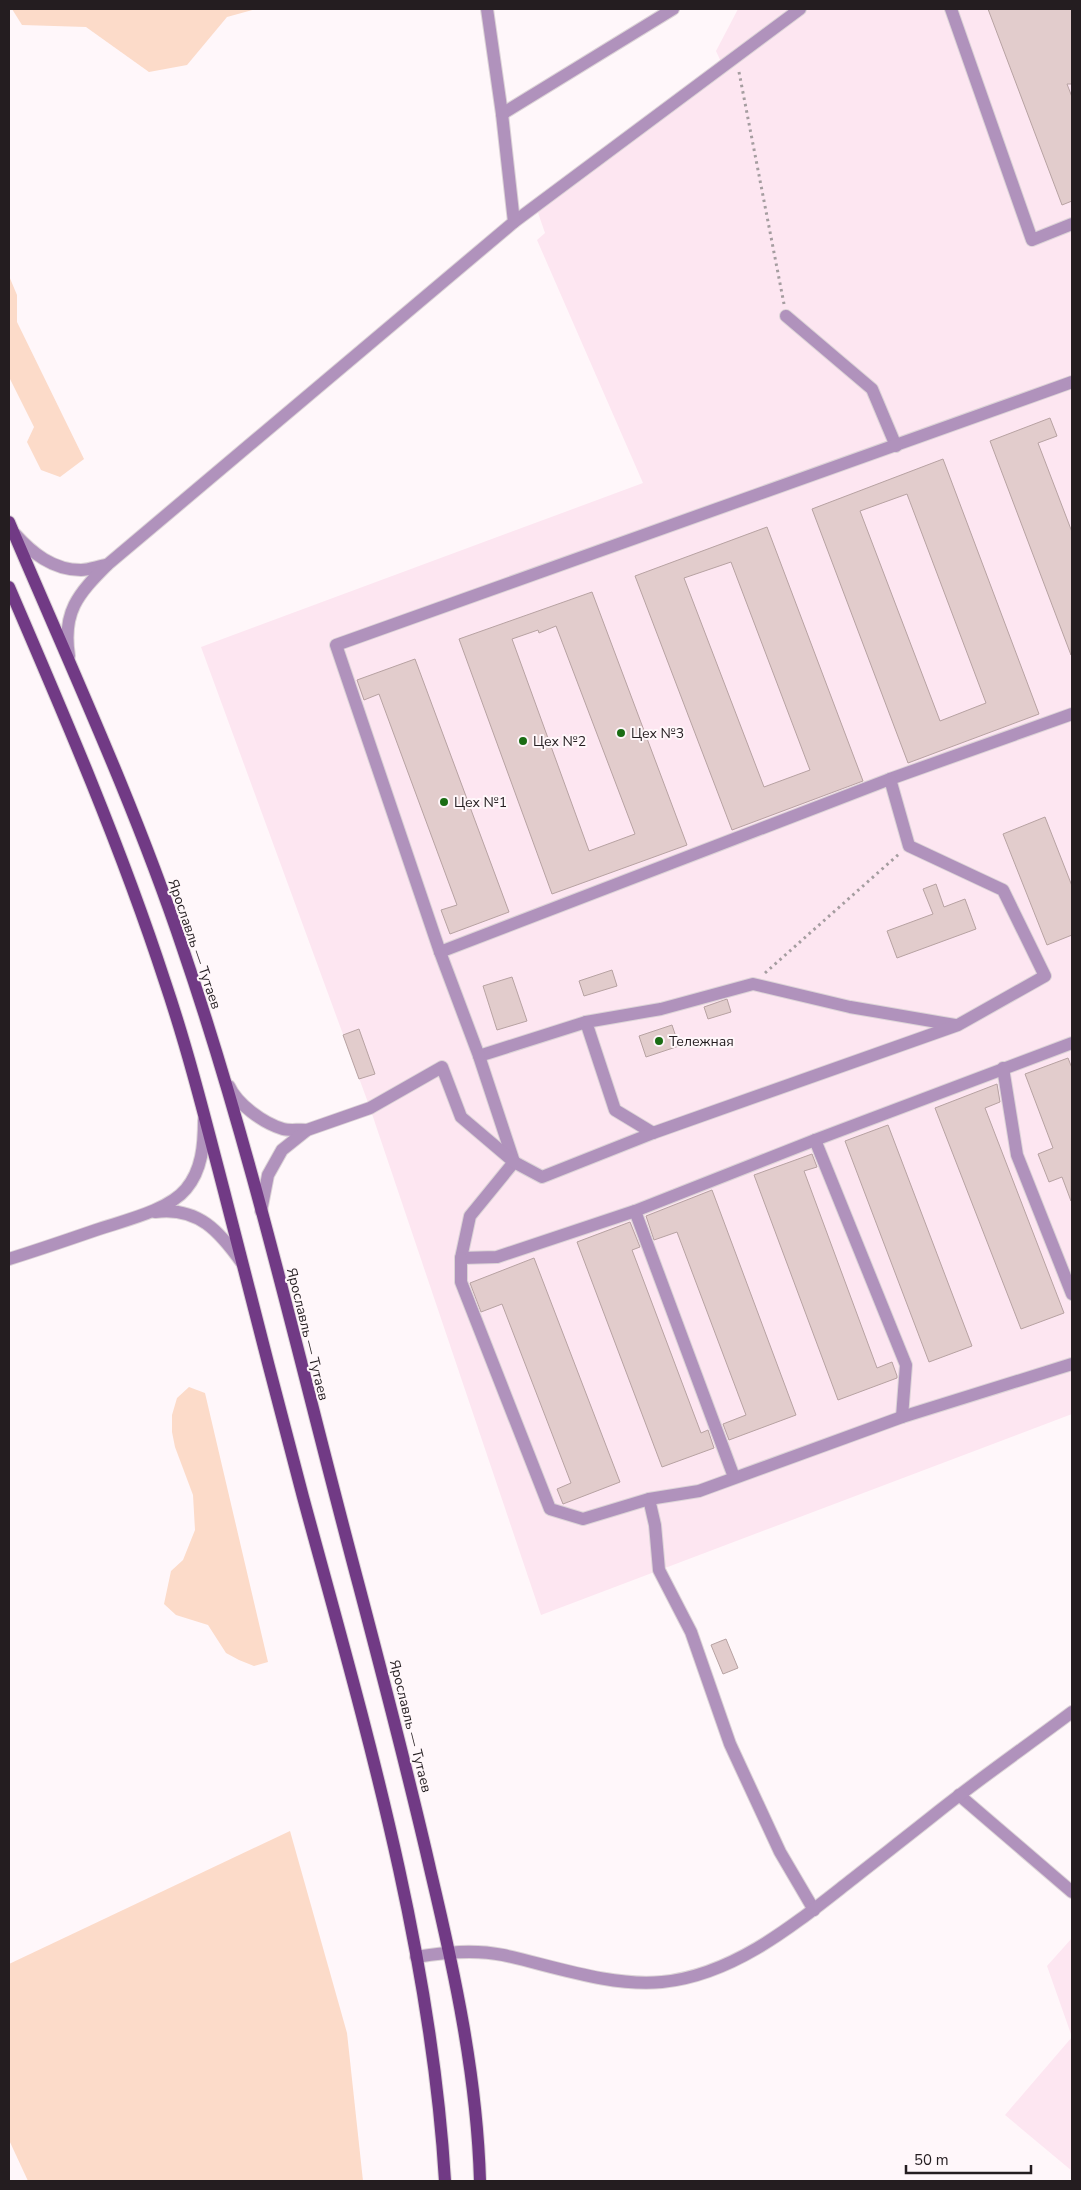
<svg xmlns="http://www.w3.org/2000/svg" width="1081" height="2190" viewBox="0 0 1081 2190" font-family="'Nunito Sans',sans-serif">
	<style>
		.built { fill: #fde6f1 }
		.green { fill: #fcdbc9 }
		.building { fill: #e2cccc; stroke: #b7a2a2; fill-rule: evenodd }
		.lines { fill: none; stroke-linecap: round; stroke-linejoin: round }
		.minor-casing { stroke: #dcd4d7; stroke-width: 14 }
		.major-casing { stroke: #dcd4d7; stroke-width: 14 }
		.path { stroke: #a59da0; stroke-width: 3; stroke-dasharray: 2.5 4; stroke-linecap: butt }
		.minor { stroke: #b092bc; stroke-width: 12 }
		.major { stroke: #713a85; stroke-width: 12 }
		.poi-dot { fill: #1a6d14; stroke: #fff7fa; stroke-width: 2 }
		.labels { text-anchor: middle; stroke-width: 4; stroke-linejoin: round; paint-order: stroke }
		.poi-label { font-size: 14px; fill: #241d20; stroke: #fff7fa; text-anchor: start }
		.street-label { font-size: 14px; fill: #241d20; stroke: #fff7fa }
	</style>
	<rect width="100%" height="100%" fill="#fff7fa"/>
	<g class="built">
		<path d="M738,9H1072V1414L541,1615L370,1108L201,647L643,483L537,240L545,233L535,204L722,64L716,51Z"/>
		<path d="M1072,1938V2171L1005,2115L1072,2037L1047,1966Z"/>
	</g>
	<g class="green">
		<path d="M12,9H256L227,17L187,65L149,72L86,27L22,25Z"/>
		<path d="M9,276L17,295V322L84,459L60,477L41,470L27,442L34,427L9,377Z"/>
		<path d="M189,1387L205,1393L268,1662L254,1666L239,1660L226,1653L208,1625L176,1615L164,1604L171,1571L183,1560L195,1530L193,1495L175,1447L172,1432V1415L177,1398Z"/>
		<path d="M290,1831L347,2033L363,2181H28L9,2140V1964Z"/>
	</g>
	<g class="building">
		<path d="M988,9H1072V84H1067L1072,97V201L1062,205Z"/>
		<path d="M1050,418L1057,436L1038,443L1072,532L1071,655L990,441Z"/>
		<path d="M943,459L1039,714L908,763L812,509ZM907,494L986,703L940,721L860,511Z"/>
		<path d="M767,527L863,781L732,830L635,576ZM731,562L810,770L764,787L684,578Z"/>
		<path d="M592,592L687,845L552,894L459,639ZM556,626L635,834L589,851L512,639L538,630L539,633Z"/>
		<path d="M415,659L509,912L450,934L441,910L457,905L379,694L364,700L357,680Z"/>
		<path d="M1045,817L1072,886V935L1047,945L1003,834Z"/>
		<path d="M936,884L944,907L965,899L976,929L897,958L887,931L933,914L923,889Z"/>
		<path d="M612,970L617,986L584,996L579,981Z"/>
		<path d="M512,977L527,1021L497,1030L483,986Z"/>
		<path d="M727,999L731,1012L708,1019L704,1007Z"/>
		<path d="M672,1025L679,1046L646,1057L639,1036Z"/>
		<path d="M359,1029L375,1074L359,1079L343,1035Z"/>
		<path d="M1068,1058L1072,1068L1071,1201L1062,1177L1049,1182L1038,1154L1053,1148L1025,1074Z"/>
		<path d="M997,1084L1000,1102L985,1108L1064,1313L1021,1329L935,1108Z"/>
		<path d="M888,1125L972,1346L929,1362L845,1141Z"/>
		<path d="M812,1154L817,1167L804,1171L877,1368L892,1362L897,1376V1378L838,1400L754,1175Z"/>
		<path d="M712,1190L796,1415L729,1440L723,1424L746,1415L677,1232L654,1240L646,1216Z"/>
		<path d="M630,1222L640,1247L632,1250L701,1433L708,1430L714,1448L662,1467L577,1242Z"/>
		<path d="M534,1258L620,1482L563,1504L557,1489L571,1483L502,1304L481,1312L470,1283Z"/>
		<path d="M726,1639L738,1668L723,1674L711,1645Z"/>
	</g>
	<g class="lines">
		<g class="minor-casing">
			<g id="minor">
				<path d="M951,9L1032,240L1072,224"/>
				<path d="M502,114L673,9"/>
				<path d="M514,222L800,9"/>
				<path d="M786,316L872,389L896,446"/>
				<path d="M15,534C32,553 53,570 81,570C89,570 99,566 107,565"/>
				<path d="M69,656C62,612 78,594 107,565L514,222L502,114L487,9"/>
				<path d="M440,952L890,779L1072,714"/>
				<path d="M586,1022L479,1056L514,1162L470,1216L461,1258L497,1257L635,1211L815,1140L1072,1043"/>
				<path d="M479,1056L440,952L336,645L1072,382"/>
				<path d="M1003,1068L1017,1155L1072,1294"/>
				<path d="M229,1086C237,1104 263,1123 283,1129C290,1131 299,1129 307,1130"/>
				<path d="M653,1133L615,1110L586,1022L661,1009L753,984L850,1007L955,1025"/>
				<path d="M815,1140L906,1365L902,1417"/>
				<path d="M261,1211L268,1175L282,1150L307,1130L370,1108L442,1067L461,1117L514,1162L542,1177L653,1133L958,1025L1045,976L1003,890L909,846L890,779"/>
				<path d="M635,1211L734,1477"/>
				<path d="M155,1212C198,1206 220,1232 242,1263"/>
				<path d="M461,1258V1282L550,1509L583,1519L649,1499L699,1491L902,1417L1072,1364"/>
				<path d="M9,1259C38,1250 67,1240 96,1230C122,1221 168,1211 186,1189C202,1170 204,1145 204,1120"/>
				<path d="M649,1499L655,1525L659,1570L691,1632L730,1744L780,1852L814,1910"/>
				<path d="M959,1795L1072,1892"/>
				<path d="M416,1957C445,1952 474,1949 503,1955C553,1966 611,1987 662,1982C734,1975 795,1924 850,1881C879,1858 909,1835 939,1811C982,1777 1028,1745 1072,1712"/>
			</g>
		</g>
		<g class="major-casing">
			<g id="major">
				<path d="M9,522C69,663 134,803 183,949C254,1157 302,1373 359,1586C384,1681 409,1776 431,1873C455,1974 477,2077 480,2181"/>
				<path d="M9,587C65,717 121,847 165,982C189,1053 207,1126 226,1199C251,1298 277,1398 303,1497C364,1722 431,1948 445,2181"/>
			</g>
		</g>
		<g class="path">
			<path d="M739,72L784,304"/>
			<path d="M765,973L899,854"/>
		</g>
		<use href="#minor" class="minor"/>
		<use href="#major" class="major"/>
	</g>
	<g class="poi-dot">
		<circle cx="621" cy="733" r="5"/>
		<circle cx="523" cy="741" r="5"/>
		<circle cx="444" cy="802" r="5"/>
		<circle cx="659" cy="1041" r="5"/>
	</g>
	<g class="labels">
		<g class="poi-label">
			<text x="631" y="738">Цех №3</text>
			<text x="533" y="746">Цех №2</text>
			<text x="454" y="807">Цех №1</text>
			<text x="669" y="1046">Тележная</text>
		</g>
		<g class="street-label">
			<text transform="translate(195 944) rotate(71)" y="5">Ярославль — Тутаев</text>
			<text transform="translate(308 1334) rotate(76)" y="5">Ярославль — Тутаев</text>
			<text transform="translate(411 1726) rotate(76)" y="5">Ярославль — Тутаев</text>
		</g>
	</g>
	<rect width="1081" height="2190" fill="none" stroke="#241d20" stroke-width="20"/>
	<path d="M906 2165v8h125v-8" fill="none" stroke="#241d20" stroke-width="2.5"/>
	<text x="914" y="2165" font-size="15" fill="#241d20" stroke="#fff7fa" stroke-width="4" paint-order="stroke">50 m</text>
</svg>
